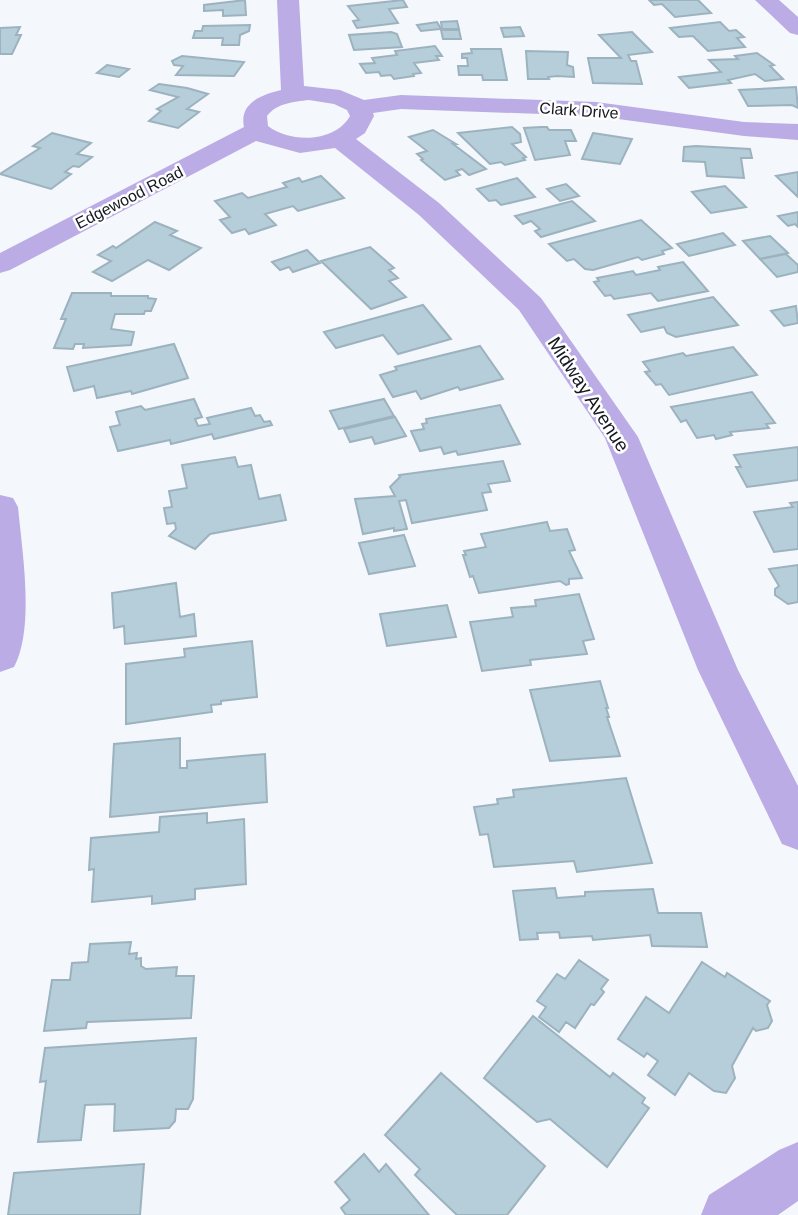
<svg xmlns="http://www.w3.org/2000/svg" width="798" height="1215" viewBox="0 0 798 1215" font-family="Arial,sans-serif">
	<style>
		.building { fill: #b6ceda; stroke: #9cb3bf; stroke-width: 2 }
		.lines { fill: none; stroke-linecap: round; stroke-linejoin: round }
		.street { fill: #bcace5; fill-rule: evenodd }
		.labels { text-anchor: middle; stroke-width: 5; stroke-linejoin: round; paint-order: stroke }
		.far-street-label { font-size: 16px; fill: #151820; stroke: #fff }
		.street-label { font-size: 19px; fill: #151820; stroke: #fff }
	</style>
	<rect width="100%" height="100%" fill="#f4f7fb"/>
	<g class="building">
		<path d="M245,0L246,15L223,16V10L204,11V5Z"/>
		<path d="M403,0L407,7L389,9L398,23L357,28L353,21L359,20L348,6Z"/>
		<path d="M649,0H698L711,13L675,17L662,4L654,5Z"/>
		<path d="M457,21L459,29H442L441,22Z"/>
		<path d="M437,22L441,29L421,31L417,25Z"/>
		<path d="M720,22L729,31L736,30L744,37L737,38L745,47L708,51L693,36L679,37L670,28Z"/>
		<path d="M250,25L249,31L240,35L239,45H222L223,38H193L195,31H202L203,26Z"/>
		<path d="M20,27L16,35H21L12,54H0V28Z"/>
		<path d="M520,27L524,36L504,37L501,28Z"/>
		<path d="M441,30H459L461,39H443Z"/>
		<path d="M391,32L397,34L402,47L354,50L349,35Z"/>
		<path d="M632,32L652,52L628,55L631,61H636L642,84L593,83L588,58H621L599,35Z"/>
		<path d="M435,46L442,56H436L439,60L414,63L421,73L413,74L414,76L394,79L391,75L381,76L379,72L366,73L360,64L375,63L372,58L397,55L395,51Z"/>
		<path d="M471,49H501L507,80H483L482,75H459L458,66H468L467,58H462V54L472,53Z"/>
		<path d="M526,51L568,52L567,65L573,67L574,77L557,76L548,77L549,79H528Z"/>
		<path d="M757,53L774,65L770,66L783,79L765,81L755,74L728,80L731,83L689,88L679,77L721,72L709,60L738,59L735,56Z"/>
		<path d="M182,56L244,62L234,76L176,75L183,66L174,65L172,61Z"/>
		<path d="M107,65L129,69L119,77L97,73Z"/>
		<path d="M159,84L187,88L208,94L187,109L199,112L178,128L149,121L161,111L157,109L178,97L150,90Z"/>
		<path d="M796,87L798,108L792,105L748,106L739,90Z"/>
		<path d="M512,127L520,134L521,142L512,144L526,157L523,158L525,160L505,165L501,162L490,164L458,133Z"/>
		<path d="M541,127H547L549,130H571L576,141H565L570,155L535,160L524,128Z"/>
		<path d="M433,130L456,144H453L486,169L469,175L462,169L456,171L460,175L445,180L421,160L423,159L417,154L427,151L409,137Z"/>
		<path d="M52,133L91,143L77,154L92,157L79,167L73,166L65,172L71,174L51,189L0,174L40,148L33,146Z"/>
		<path d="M593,133L632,139L620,164L582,159Z"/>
		<path d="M696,146L750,149L752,158H741L744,178L707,176L705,162L683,161L684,147Z"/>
		<path d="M798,172V197L776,176Z"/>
		<path d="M321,176L344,198L298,211L293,206L265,214L276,225L249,234L245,229L232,233L220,220L230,217L215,201L242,193L248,198L287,187L283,183L299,178L302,182Z"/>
		<path d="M517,178L535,197L501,205L496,200L489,201L477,189Z"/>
		<path d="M566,184L579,196L560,201L547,189Z"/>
		<path d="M725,186L746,207L711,213L692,192Z"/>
		<path d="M572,201L595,221L541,237L535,231L540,229L531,221L523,224L515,216Z"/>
		<path d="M798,212V227L795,224L788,226L778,216Z"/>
		<path d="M641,220L672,248L662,251L664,254L642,260L638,257L593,270L585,269L574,259L567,261L549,244Z"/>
		<path d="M155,222L177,231L170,235L201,248L169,270L148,260L112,281L93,272L111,261L98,255L113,246L116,248Z"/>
		<path d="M723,233L735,245L689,256L677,244Z"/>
		<path d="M770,236L788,253L760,259L743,241Z"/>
		<path d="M370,247L394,268L389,270L398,278L389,281L406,297L371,309L321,261Z"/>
		<path d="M307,250L320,263L293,272L289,267L280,270L272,262Z"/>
		<path d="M786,254L798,265V272L777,277L760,259Z"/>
		<path d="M683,262L708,291L658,301L651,293L614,299L611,295L605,296L594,282L599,281L597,278L633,271L636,275L660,270L658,267Z"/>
		<path d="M72,293H111V296H148V298L156,299L151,311H145L144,314H115L111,329L134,332L131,345L83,348L84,344H75L73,349L54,348L66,319H61Z"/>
		<path d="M713,297L738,325L676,337L667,333L664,327L641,332L628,315Z"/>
		<path d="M423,305L451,339L398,354L383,335L336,348L324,332Z"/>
		<path d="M796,306L798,323L784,326L771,311Z"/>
		<path d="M174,344L188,378L132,394L131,391L97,398L94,386L74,391L67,367Z"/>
		<path d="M480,346L503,379L460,390L458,387L421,399L416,391L393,397L380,375L397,370L395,367Z"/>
		<path d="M733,347L757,375L669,395L661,384L656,385L645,372L650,371L643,362L683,353L686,356Z"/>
		<path d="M752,392L775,423L766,424L769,428L730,432L732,435L716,439L714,435L697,438L686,420L681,422L671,407Z"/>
		<path d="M194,399L202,417L195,419L198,426L210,424L207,418L251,408L255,416L260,415L264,422L270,421L272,425L214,439L212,434L171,444L170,440L118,451L110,427L120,425L116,412L141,406L145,410Z"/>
		<path d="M384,399L394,416L339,429L330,411Z"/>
		<path d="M500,405L520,444L458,455L456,451L444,454L441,447L420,451L411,431L424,429L422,424L427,423L426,419Z"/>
		<path d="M395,417L406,436L375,444L372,437L350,442L344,429Z"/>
		<path d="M798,447V480L747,487L736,467H741L734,455Z"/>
		<path d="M235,457L238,467L251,465L259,499L280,495L286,520L210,534L195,549L169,536L176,529L175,523L167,524L164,508L172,507L169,491L187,488L182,465Z"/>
		<path d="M503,461L510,481L488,484L491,492L482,493L487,510L412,523L406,500L399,501L407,529L394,531V528L363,534L355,499L395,496L390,487L400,477L399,475Z"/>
		<path d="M798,502V549L774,552L754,512L793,507L790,503Z"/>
		<path d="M547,522L550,531L567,529L575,550L569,551L582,578L569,579V584L566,585L560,581L479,593L473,576L470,577L463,555H466L464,551L486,547L481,534Z"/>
		<path d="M404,535L415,566L369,574L359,543Z"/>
		<path d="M798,565V602L788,604L775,595V589L779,586L769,569Z"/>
		<path d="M176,583L180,617L194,614L196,636L125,644L124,626L114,628L112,593Z"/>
		<path d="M579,594L594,639L583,641L587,654L530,660L531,665L482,671L470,622L513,617L511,608L536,606L535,600Z"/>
		<path d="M447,605L456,637L387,646L380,614Z"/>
		<path d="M252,641L257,697L221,701V704L211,705L212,712L126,724V664L185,657L184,649Z"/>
		<path d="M600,681L608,708H606L609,717H607L620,756L550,761L530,690Z"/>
		<path d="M180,738V768H187V761L265,754L267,802L110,817L114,744Z"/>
		<path d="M626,778L652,863L577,872L574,861L494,867L488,834L480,835L474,807L498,804L497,799L514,797L513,790Z"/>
		<path d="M207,813V823L244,819L246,884L195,889V899L152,904V896L92,902L94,869L89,870L91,838L159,832L160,817Z"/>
		<path d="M555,888L557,898L585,896V892L653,889L658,913H701L707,947L652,946L650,935L593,940L592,936L560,938L559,932L537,933L538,939L520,940L513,891Z"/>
		<path d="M131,942L129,954L137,953L136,959L141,958V966L146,969L177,967L176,976H194L191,1018L87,1022L86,1028L44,1031L52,980H70L72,963L88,962L90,944Z"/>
		<path d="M579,960L608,980L601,989L604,992L594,1005L591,1004L575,1028L566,1022L559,1032L539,1017L546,1007L537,1001L557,974L565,979Z"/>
		<path d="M702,962L725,977L727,973L770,1001L767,1005L772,1021L768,1028L756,1031L753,1028L732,1066L735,1078L726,1093L714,1091L689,1073L675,1095L648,1075L658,1061L647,1053L644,1057L618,1039L646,997L669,1013Z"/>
		<path d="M533,1016L610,1077L613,1073L645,1098L642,1103L649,1108L607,1167L550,1119L537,1122L484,1078Z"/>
		<path d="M196,1038L193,1099L188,1109H176L175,1121L169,1128L114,1131L115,1104L85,1105L81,1140L38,1142L46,1081L40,1082L45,1048Z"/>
		<path d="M441,1073L545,1166L507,1215H457L415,1175L420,1169L385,1135Z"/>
		<path d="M364,1154L379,1172L386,1164L429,1215H346L341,1208L350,1200L335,1182Z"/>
		<path d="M144,1164L140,1215H8L14,1173Z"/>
	</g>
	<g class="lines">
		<g class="street">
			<path d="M277,0H299L304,86L340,90L364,100L401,95L596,102L744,122L798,124V140L744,136L596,116L401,109L373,113L374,116L365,133L356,139L439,203L541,298L638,437L738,670L798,786V850L782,844L698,670L605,438L519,310L419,215L335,148L300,153L256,141L10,270L0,273V253L244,127C239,103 261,95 281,90ZM309,100L334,104L347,110L350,116C335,143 290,143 268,126L267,116C277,103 293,102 309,100Z"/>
			<path d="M755,0H779L798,17V35L790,33Z"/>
			<path d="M0,495L13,498L18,507C22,551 35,628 14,667L0,672Z"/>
			<path d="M798,1142V1201L778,1215H701L709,1195L779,1150Z"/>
		</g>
	</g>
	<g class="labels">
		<g class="far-street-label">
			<text transform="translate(579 110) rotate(4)" y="6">Clark Drive</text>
			<text transform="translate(129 197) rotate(-27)" y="6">Edgewood Road</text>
		</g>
		<g class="street-label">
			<text transform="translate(589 394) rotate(57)" y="7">Midway Avenue</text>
		</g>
	</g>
</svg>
